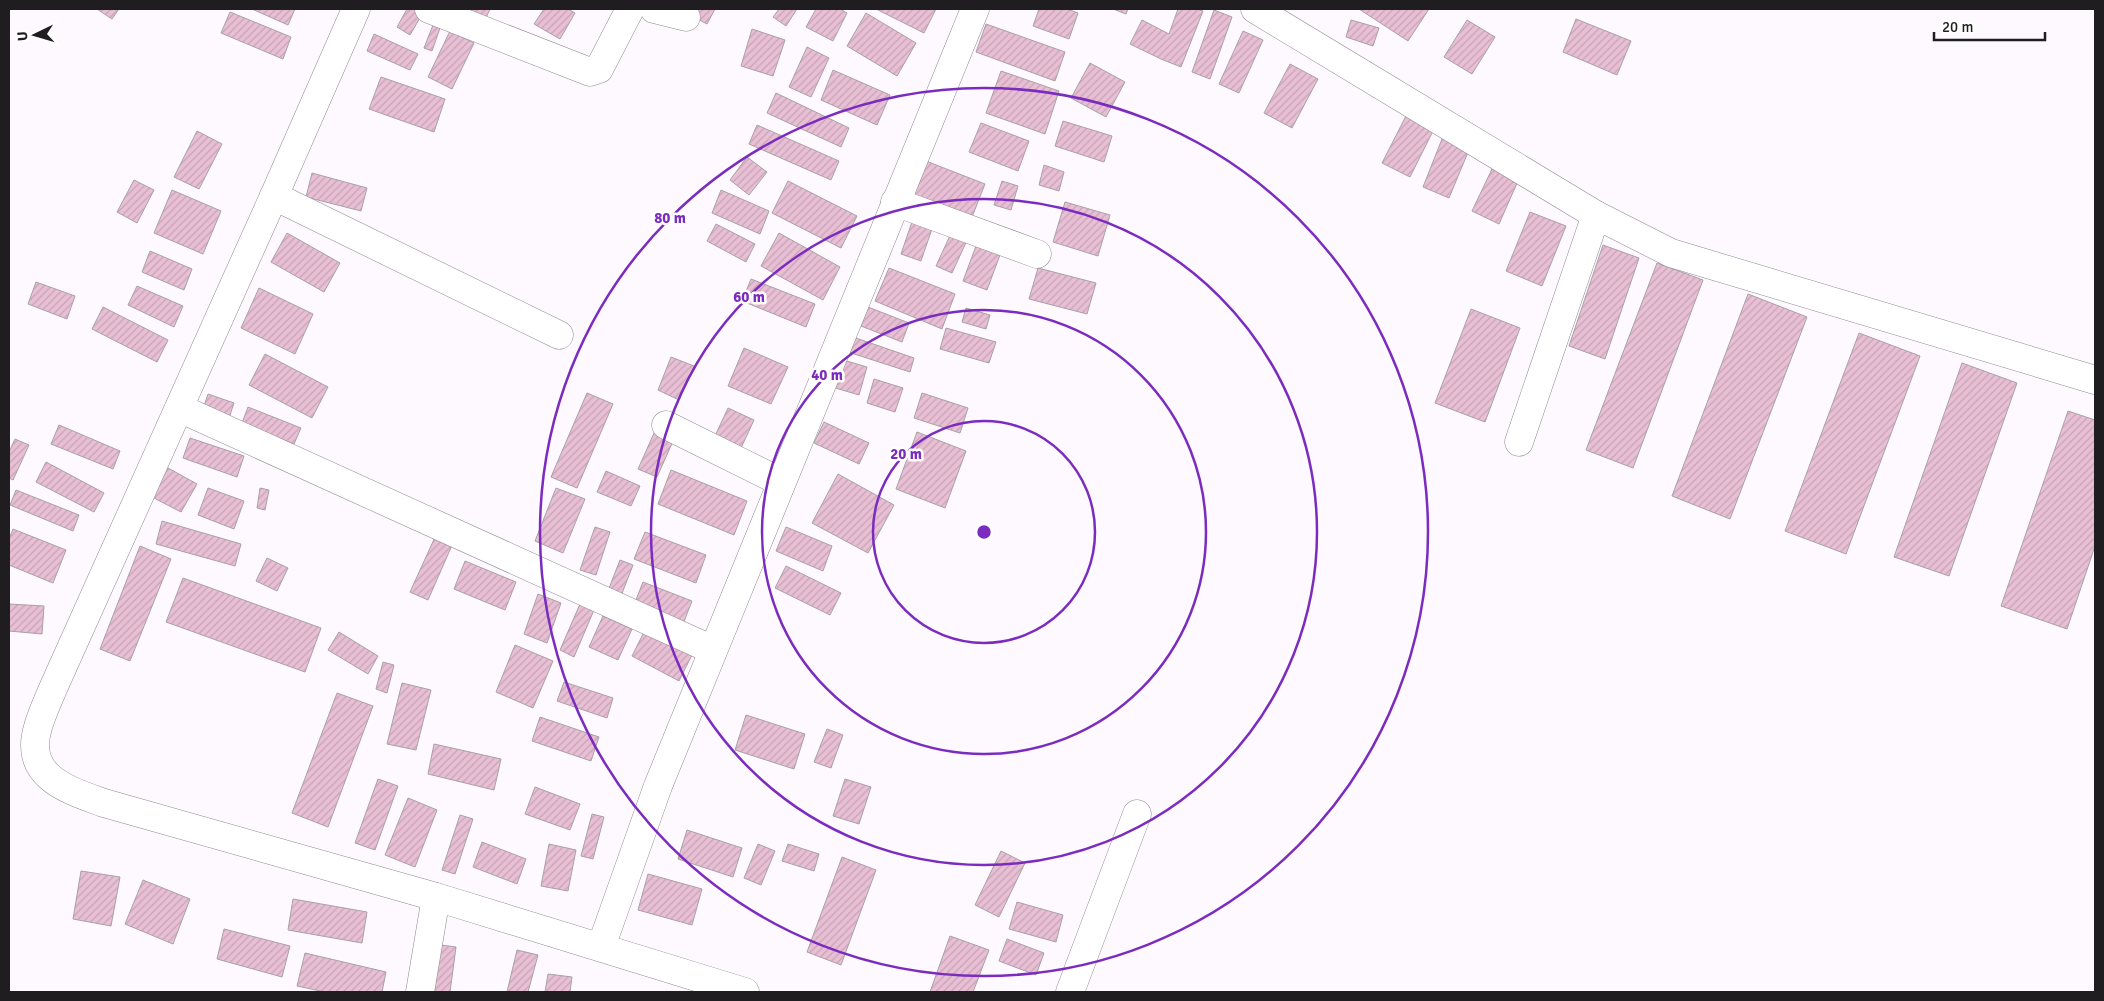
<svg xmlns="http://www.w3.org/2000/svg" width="2104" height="1001" viewBox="0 0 2104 1001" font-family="Signika,sans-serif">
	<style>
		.building { fill: url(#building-hatch); stroke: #a9a1a5 }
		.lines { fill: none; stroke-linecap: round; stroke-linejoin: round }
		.street-casing { stroke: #908b91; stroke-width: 29 }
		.street { stroke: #fff; stroke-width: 28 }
		.ring { fill: none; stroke: #7b2cbf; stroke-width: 2.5 }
		.centre { fill: #7b2cbf; stroke: #fff; stroke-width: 2.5 }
		.ring-label { font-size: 15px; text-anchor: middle; font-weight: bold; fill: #7b2cbf; stroke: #fff; stroke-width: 5; stroke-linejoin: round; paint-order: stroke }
	</style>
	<defs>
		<pattern id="building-hatch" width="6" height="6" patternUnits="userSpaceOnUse" patternTransform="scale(1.25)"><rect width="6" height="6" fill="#e8bfd4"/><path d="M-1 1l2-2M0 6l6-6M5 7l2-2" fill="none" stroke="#c7a4b6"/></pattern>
	</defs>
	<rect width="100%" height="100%" fill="#fdf9ff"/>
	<g class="building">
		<path d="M97,9H119L112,19Z"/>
		<path d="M252,9H295L288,25Z"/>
		<path d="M407,9H419L424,11L410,35L397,27Z"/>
		<path d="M458,9H490L484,22Z"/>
		<path d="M544,9H568L575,13L560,39L534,24Z"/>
		<path d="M679,9H715L707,24Z"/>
		<path d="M779,9H797L786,26L773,17Z"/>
		<path d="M816,9H840L847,13L833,41L806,27Z"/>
		<path d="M876,9H936L924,33Z"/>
		<path d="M1039,9H1067L1078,13L1069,39L1033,26Z"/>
		<path d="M1113,9H1128L1126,14Z"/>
		<path d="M1178,9H1197L1203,11L1181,67L1161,59L1130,44L1142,20L1169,34Z"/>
		<path d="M1359,9H1429L1408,41Z"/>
		<path d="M1214,10L1232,17L1210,79L1192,72Z"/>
		<path d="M230,12L291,37L283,59L221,33Z"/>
		<path d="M866,13L916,43L897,76L847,46Z"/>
		<path d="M1576,19L1631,41L1617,75L1563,52Z"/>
		<path d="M1351,20L1379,28L1373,46L1346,37Z"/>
		<path d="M1467,20L1495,37L1472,74L1444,57Z"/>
		<path d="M986,24L1065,52L1055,81L976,52Z"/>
		<path d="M433,25L440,28L432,51L424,48Z"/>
		<path d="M752,29L785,40L773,76L741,66Z"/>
		<path d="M450,31L474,43L452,89L428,77Z"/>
		<path d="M1243,31L1263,40L1239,93L1219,84Z"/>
		<path d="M374,34L418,54L410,70L367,51Z"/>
		<path d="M807,47L829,58L811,97L789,87Z"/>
		<path d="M1090,63L1125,82L1106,117L1071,98Z"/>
		<path d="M1290,64L1318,79L1292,128L1264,113Z"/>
		<path d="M833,70L890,95L877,125L821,100Z"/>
		<path d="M1001,71L1059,91L1045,134L986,113Z"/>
		<path d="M381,77L445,99L434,132L369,109Z"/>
		<path d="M776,93L849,128L841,147L767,113Z"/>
		<path d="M1408,112L1435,127L1410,177L1382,163Z"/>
		<path d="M1063,121L1112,136L1104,162L1055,146Z"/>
		<path d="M981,123L1029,141L1018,171L969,152Z"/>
		<path d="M757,125L839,161L831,180L749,144Z"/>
		<path d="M197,131L222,144L199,189L174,177Z"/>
		<path d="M1444,134L1471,145L1449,198L1423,187Z"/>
		<path d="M747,157L767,172L749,195L730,180Z"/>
		<path d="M926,161L985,184L972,217L913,194Z"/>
		<path d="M1044,165L1064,172L1059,191L1039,185Z"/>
		<path d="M1492,169L1518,181L1499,224L1472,211Z"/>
		<path d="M312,173L367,188L361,211L306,197Z"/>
		<path d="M134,180L154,190L137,223L117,212Z"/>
		<path d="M788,181L857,216L841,248L772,213Z"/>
		<path d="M1002,181L1018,186L1011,210L994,205Z"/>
		<path d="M172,190L221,211L203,254L154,233Z"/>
		<path d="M721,190L769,211L760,234L712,213Z"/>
		<path d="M1065,202L1110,215L1098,256L1053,242Z"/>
		<path d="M1530,212L1566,226L1542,286L1506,271Z"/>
		<path d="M914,216L934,223L921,261L901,254Z"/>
		<path d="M716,224L755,244L746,262L707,241Z"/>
		<path d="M953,229L969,236L952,273L936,266Z"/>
		<path d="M287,233L340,263L324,292L271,262Z"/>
		<path d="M779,233L840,267L823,300L761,266Z"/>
		<path d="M1603,245L1639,258L1605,359L1569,346Z"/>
		<path d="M976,246L1000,255L987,290L963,281Z"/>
		<path d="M150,251L192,269L184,290L142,272Z"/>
		<path d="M1657,263L1703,280L1633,468L1586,450Z"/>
		<path d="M889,268L955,294L942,329L875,301Z"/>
		<path d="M1038,268L1096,283L1087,314L1029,299Z"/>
		<path d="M751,279L815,304L806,327L742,301Z"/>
		<path d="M36,282L75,296L67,319L28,304Z"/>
		<path d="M137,286L183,306L174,327L128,305Z"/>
		<path d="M259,288L313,314L295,354L241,328Z"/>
		<path d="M1748,294L1807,317L1730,519L1672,496Z"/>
		<path d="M103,307L168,340L157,362L92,329Z"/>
		<path d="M868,307L909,323L902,342L861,326Z"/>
		<path d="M966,308L990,315L986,329L962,322Z"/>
		<path d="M1471,309L1520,328L1485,422L1435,403Z"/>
		<path d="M946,328L996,342L989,363L940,349Z"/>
		<path d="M1859,333L1920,356L1846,554L1785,531Z"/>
		<path d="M850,336L914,358L910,372L845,351Z"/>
		<path d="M744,348L788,367L771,404L728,386Z"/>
		<path d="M265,354L328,387L312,418L249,385Z"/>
		<path d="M671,357L694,366L679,400L658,390Z"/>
		<path d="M840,359L867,367L859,395L832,387Z"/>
		<path d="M1962,363L2017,383L1949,576L1894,557Z"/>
		<path d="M874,379L903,388L895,412L867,403Z"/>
		<path d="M587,393L613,404L577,488L551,477Z"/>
		<path d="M922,393L968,408L960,433L914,418Z"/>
		<path d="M208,394L234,403L226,427L200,418Z"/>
		<path d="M248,407L301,428L294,444L242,423Z"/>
		<path d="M728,408L754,420L741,448L715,436Z"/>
		<path d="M2068,411L2095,420V546L2067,629L2001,606Z"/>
		<path d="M824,422L869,443L859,464L814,443Z"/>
		<path d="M59,425L120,451L113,469L51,444Z"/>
		<path d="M655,431L674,439L657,477L638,469Z"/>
		<path d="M917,432L966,451L945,508L896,489Z"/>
		<path d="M190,438L244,456L237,477L183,458Z"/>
		<path d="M15,439L29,445L13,480L9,478V452Z"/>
		<path d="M46,462L104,493L94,512L36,482Z"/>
		<path d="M168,468L197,484L181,512L152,497Z"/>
		<path d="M671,470L747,501L734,535L658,504Z"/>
		<path d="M606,471L640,486L631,506L597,492Z"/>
		<path d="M838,474L894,505L868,553L812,523Z"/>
		<path d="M208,488L244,501L234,529L198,515Z"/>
		<path d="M260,488L269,490L265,510L257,508Z"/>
		<path d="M556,488L585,499L563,553L535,541Z"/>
		<path d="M16,490L79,515L73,531L10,505Z"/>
		<path d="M162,521L241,544L235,566L156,544Z"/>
		<path d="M595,527L610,532L596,575L580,570Z"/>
		<path d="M786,527L832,546L823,571L776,551Z"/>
		<path d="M13,529L66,550L53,583L9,565V539Z"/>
		<path d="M645,532L706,555L696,583L634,559Z"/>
		<path d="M436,535L453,543L428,600L410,592Z"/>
		<path d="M140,546L171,559L130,661L100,649Z"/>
		<path d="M267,558L288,568L277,591L256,581Z"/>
		<path d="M620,560L633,565L619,601L606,596Z"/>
		<path d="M465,561L516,582L505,610L454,589Z"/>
		<path d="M786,566L841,593L830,615L775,588Z"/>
		<path d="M183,578L321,628L305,672L166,622Z"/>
		<path d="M643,582L692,601L681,629L632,610Z"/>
		<path d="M538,594L561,603L547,643L524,634Z"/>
		<path d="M9,604L44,606L42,634L9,631Z"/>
		<path d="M580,604L594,610L574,657L560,650Z"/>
		<path d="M603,616L632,629L618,660L589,647Z"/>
		<path d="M647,626L694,651L679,681L632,656Z"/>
		<path d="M339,632L378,656L368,674L328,650Z"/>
		<path d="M515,645L553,661L533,708L496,692Z"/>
		<path d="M383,662L394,665L387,693L376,689Z"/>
		<path d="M564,682L613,698L607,718L557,701Z"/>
		<path d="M402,683L431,690L416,750L387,744Z"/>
		<path d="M337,693L373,706L328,827L292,813Z"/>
		<path d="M746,715L805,734L794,769L735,750Z"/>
		<path d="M540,717L599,737L591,761L532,741Z"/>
		<path d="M827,729L843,735L831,768L814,762Z"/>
		<path d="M434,744L501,759L494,790L428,774Z"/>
		<path d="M378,779L398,786L375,850L355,843Z"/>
		<path d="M845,779L871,787L859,824L833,816Z"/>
		<path d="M535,787L580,804L570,830L525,814Z"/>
		<path d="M408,798L437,810L415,867L385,855Z"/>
		<path d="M592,814L604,817L593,859L581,856Z"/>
		<path d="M460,815L473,819L455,874L442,870Z"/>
		<path d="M687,830L742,848L733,877L678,859Z"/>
		<path d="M482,842L526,859L517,884L473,867Z"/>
		<path d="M549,844L576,850L568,891L541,886Z"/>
		<path d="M758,844L775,851L761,885L744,878Z"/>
		<path d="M788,844L819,854L814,871L782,861Z"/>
		<path d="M1001,851L1025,863L999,917L975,905Z"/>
		<path d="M842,857L876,870L841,965L807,952Z"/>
		<path d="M81,871L120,877L111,926L73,919Z"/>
		<path d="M648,874L702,889L692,925L638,910Z"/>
		<path d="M143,880L190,899L173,944L125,924Z"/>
		<path d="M293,899L367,912L362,943L288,930Z"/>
		<path d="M1017,902L1063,915L1056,942L1009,929Z"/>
		<path d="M224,929L290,946L282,977L217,959Z"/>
		<path d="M950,936L989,950L973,992H930Z"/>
		<path d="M1007,939L1044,953L1036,975L999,961Z"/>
		<path d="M441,945L456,947L450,992H434Z"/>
		<path d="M517,950L538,955L528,992H507Z"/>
		<path d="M305,953L386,972L382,992H325L297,986Z"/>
		<path d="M548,974L572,977L570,992H545Z"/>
	</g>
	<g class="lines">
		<g class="street-casing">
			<g id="street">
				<path d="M356,9L274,196L55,684C49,698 42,713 38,727C23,777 68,790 104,803L436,897L745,992"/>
				<path d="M429,9L590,72L599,69L630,9"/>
				<path d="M654,9L686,17"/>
				<path d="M1255,9L1596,215L1671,253L2095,380"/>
				<path d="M274,196L559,335"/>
				<path d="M895,202L1037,254"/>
				<path d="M179,408L713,650"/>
				<path d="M666,425L781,482"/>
				<path d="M1519,442L1596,215"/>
				<path d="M601,947L658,786L975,9"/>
				<path d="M420,992L436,897"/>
				<path d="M1070,992L1137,814"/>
			</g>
		</g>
		<use href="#street" class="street"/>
	</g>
	<g class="ring">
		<circle cx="984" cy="532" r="111"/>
		<circle cx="984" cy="532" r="222"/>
		<circle cx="984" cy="532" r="333"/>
		<circle cx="984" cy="532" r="444"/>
	</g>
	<circle cx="984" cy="532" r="8" class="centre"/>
	<g class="ring-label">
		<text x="670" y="223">80 m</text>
		<text x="749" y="302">60 m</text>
		<text x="827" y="380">40 m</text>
		<text x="906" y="459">20 m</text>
	</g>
	<rect width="2104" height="1001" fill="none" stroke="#1f1d1f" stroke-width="20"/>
	<g transform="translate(35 35) rotate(265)" stroke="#ffffff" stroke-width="4" paint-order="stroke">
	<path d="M0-4L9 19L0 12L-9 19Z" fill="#1f1d1f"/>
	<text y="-8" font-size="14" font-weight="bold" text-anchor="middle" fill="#1f1d1f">U</text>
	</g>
	<path d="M1934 32v8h111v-8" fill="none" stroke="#1f1d1f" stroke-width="2.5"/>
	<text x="1942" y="32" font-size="15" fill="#1f1d1f" stroke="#ffffff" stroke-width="4" paint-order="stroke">20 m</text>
</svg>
